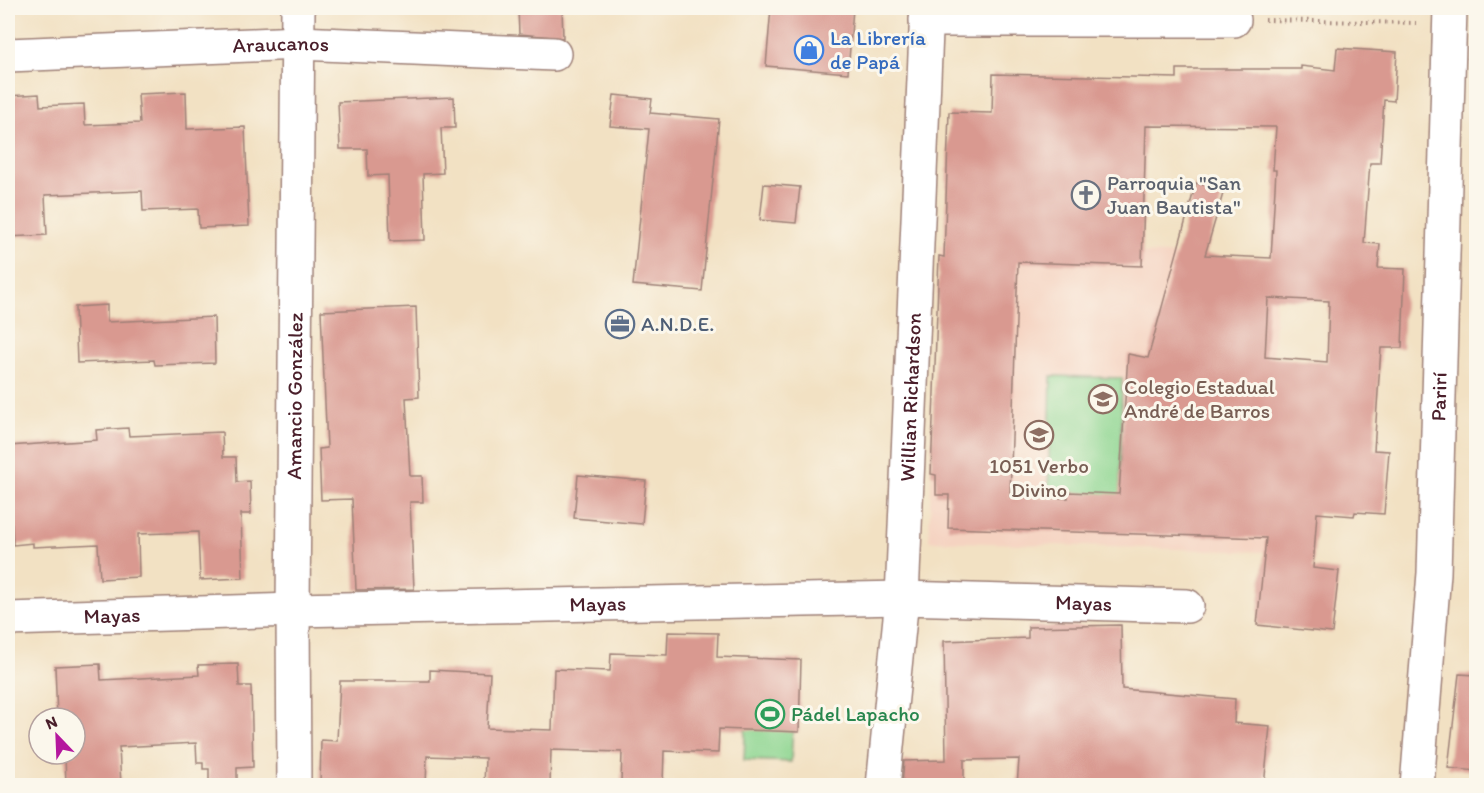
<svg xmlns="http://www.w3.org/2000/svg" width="1484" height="793" viewBox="0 0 1484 793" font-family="Itim,sans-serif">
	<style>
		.built { fill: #f5d3c1 }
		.green { fill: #8ed691; stroke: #6c7a5e; stroke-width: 1.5 }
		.building { fill: #d99990; fill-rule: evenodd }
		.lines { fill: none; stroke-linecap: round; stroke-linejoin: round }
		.minor-casing { stroke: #9e8077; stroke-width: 36 }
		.path { stroke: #9e8077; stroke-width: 4; stroke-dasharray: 1.5 4.5; stroke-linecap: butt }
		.minor { stroke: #fff; stroke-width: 33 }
		.labels { text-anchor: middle; stroke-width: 6; stroke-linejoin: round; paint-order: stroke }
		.shop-label { font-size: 21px; fill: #366cbe; stroke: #fbf7ec; text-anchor: start }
		.street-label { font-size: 21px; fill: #4a1f2b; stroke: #fbf7ec }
		.worship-label { font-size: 21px; fill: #5b616d; stroke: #fbf7ec; text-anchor: start }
		.service-label { font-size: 21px; fill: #4e5e75; stroke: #fbf7ec; text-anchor: start }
		.education-label { font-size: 21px; fill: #785e54; stroke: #fbf7ec; text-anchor: start }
		.leisure-label { font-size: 21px; fill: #27864d; stroke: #fbf7ec; text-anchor: start }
	</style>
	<rect width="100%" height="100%" fill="#fbf7ec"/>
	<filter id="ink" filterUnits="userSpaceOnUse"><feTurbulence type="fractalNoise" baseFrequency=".0167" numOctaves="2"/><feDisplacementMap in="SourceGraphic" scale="12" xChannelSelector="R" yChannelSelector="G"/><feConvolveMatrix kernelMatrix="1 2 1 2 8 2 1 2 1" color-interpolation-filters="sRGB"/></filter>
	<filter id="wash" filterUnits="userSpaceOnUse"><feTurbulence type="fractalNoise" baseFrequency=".008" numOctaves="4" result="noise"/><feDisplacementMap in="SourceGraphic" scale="24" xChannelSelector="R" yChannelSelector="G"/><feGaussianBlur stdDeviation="1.35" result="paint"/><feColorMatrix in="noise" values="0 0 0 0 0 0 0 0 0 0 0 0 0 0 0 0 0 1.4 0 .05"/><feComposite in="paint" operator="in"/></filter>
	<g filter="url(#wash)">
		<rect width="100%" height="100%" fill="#f2e1c3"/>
		<path class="built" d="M940,246L1277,258L1266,552L929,541Z"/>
		<g class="green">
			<path d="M1051,376L1122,378L1120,496L1048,495Z"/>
			<path d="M748,666L796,668L791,762L744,760Z"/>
		</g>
		<g id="blocks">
			<g class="building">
				<path d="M518,8H562L563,38L519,34Z"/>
				<path d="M771,8H853L848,73L766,66Z"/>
				<path d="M1337,48L1397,52L1394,101L1384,100L1380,163H1370L1364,243L1380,244L1378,268L1405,269L1402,348H1381L1374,450L1389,451L1384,514L1355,512L1354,516L1317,513L1313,568L1339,571L1332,633L1257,625L1266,538L948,528L949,495H936V475L931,474L939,256L944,257L949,112L992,113L993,74L1177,78V69H1301V66L1335,70ZM1146,126L1276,127L1273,170H1276L1271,258L1205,255L1224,190L1196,183L1148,358L1128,354L1119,494L1068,492V498L1010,497L1018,262L1142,266ZM1268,298L1329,301L1327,362L1265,357Z"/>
				<path d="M186,92L187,129L245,127L249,226L199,228L198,209L143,211L142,191L45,195L47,235L8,237V96L39,94L40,106L84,104L85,125L140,123L138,94Z"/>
				<path d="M614,95L652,99L650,113L719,119L702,291L633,285L649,129L610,126Z"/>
				<path d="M454,97L455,128H441L443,173L423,174L425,240L390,241L388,175L368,176L367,149H340L338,102Z"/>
				<path d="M764,184L800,187L796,223L760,220Z"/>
				<path d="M107,305V322L214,317L215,363L155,365L154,360L77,363L75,307Z"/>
				<path d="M416,307L419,397L406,398L410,476H422L423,502H410L414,589L356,590L352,499L321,500L319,449L327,448L321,311Z"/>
				<path d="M128,428L129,436L222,432L223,457H236L237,482L250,481L251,514H241L243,578L200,580L198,532L138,534L139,577L100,579L98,544L33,547V543L13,545L12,525H8V446L97,440L96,430Z"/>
				<path d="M578,475L646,481L642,524L574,518Z"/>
				<path d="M1121,625L1122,689L1235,699L1234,723L1270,726L1264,786H1017L1019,759L964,760V786H902L904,761L946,760L944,641L1028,638V627Z"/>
				<path d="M668,632L718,633L717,657L801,660L799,732L719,729L718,753L664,751L663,784L621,783L622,752L551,750L550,786H484L485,758L427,756L426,786H320L321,740L337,741L340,681H430V670L490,673L487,728L552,730L554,669L610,671L611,653L667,655Z"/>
				<path d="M100,664L101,680L199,675L198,665L238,664L239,686H251L253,767L237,768V786H209V769H203V763H197L196,743L119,747L121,786H66L65,754H75V718H57L55,666Z"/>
				<path d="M1459,674L1476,675V771L1448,768Z"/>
			</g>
		</g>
	</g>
	<g filter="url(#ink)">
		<use href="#blocks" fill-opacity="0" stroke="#9e8077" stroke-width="1.5"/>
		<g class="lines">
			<g class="minor-casing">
				<g id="minor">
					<path d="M926,20H1234"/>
					<path id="s1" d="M8,55L299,43L554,54"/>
					<path id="s2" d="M8,619L293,610L902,598L1187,606"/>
					<path id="s3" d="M294,786L293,610L298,8"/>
					<path id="s4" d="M883,786L902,598L927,8"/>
					<path id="s5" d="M1417,786L1434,573L1450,8"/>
				</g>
			</g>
			<path class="path" d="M1265,20L1416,23"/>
			<use href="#minor" class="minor"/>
		</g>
	</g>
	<defs>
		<g id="shop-ring" transform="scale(1.5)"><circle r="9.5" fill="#fbf7ec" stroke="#3f7fe0" stroke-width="1.5"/><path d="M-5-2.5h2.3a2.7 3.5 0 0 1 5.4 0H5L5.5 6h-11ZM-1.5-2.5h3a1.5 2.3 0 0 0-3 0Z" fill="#3f7fe0"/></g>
		<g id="church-ring" transform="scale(1.5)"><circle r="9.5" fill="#fbf7ec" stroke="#6b7280" stroke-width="1.5"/><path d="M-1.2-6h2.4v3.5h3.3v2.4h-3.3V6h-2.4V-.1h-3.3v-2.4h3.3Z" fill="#6b7280"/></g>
		<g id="office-ring" transform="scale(1.5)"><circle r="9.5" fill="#fbf7ec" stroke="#5c6f8a" stroke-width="1.5"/><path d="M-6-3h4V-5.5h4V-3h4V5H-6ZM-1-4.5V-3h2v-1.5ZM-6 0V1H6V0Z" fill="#5c6f8a"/></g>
		<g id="school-ring" transform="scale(1.5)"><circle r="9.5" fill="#fbf7ec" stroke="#8d6e63" stroke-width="1.5"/><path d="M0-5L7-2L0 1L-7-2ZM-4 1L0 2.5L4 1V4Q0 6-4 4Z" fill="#8d6e63"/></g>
		<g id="stadium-ring" transform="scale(1.5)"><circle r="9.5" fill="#fbf7ec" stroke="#2e9e5b" stroke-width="1.5"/><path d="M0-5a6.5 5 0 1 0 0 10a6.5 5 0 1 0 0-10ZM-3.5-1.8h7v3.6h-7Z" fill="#2e9e5b"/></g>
	</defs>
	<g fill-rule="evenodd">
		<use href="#shop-ring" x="809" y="50"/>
		<use href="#church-ring" x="1086" y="195"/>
		<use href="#office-ring" x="620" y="324"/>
		<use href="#school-ring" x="1103" y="399"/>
		<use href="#school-ring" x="1039" y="435"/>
		<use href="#stadium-ring" x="770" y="714"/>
	</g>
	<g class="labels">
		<g class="shop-label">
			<text x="830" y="45">La Librería<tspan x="830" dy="24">de Papá</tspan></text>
		</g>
		<g class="street-label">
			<text dy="7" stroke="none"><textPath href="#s1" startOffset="273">Araucanos</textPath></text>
			<text dy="7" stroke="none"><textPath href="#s3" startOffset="390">Amancio González</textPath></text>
			<text dy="7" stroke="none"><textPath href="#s4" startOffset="390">Willian Richardson</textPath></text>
			<text dy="7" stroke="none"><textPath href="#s5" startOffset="390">Parirí</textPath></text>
			<text dy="7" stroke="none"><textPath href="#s2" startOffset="1076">Mayas</textPath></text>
			<text dy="7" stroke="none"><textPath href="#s2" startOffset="590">Mayas</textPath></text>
			<text dy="7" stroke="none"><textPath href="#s2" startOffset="104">Mayas</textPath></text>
		</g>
		<g class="worship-label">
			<text x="1107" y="190">Parroquia "San<tspan x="1107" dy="24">Juan Bautista"</tspan></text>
		</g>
		<g class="service-label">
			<text x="641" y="331">A.N.D.E.</text>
		</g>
		<g class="education-label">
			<text x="1124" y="394">Colegio Estadual<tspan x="1124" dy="24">André de Barros</tspan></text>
			<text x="1039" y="473" text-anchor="middle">1051 Verbo<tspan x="1039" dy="24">Divino</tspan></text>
		</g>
		<g class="leisure-label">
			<text x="791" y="721">Pádel Lapacho</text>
		</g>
	</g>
	<rect width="1484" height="793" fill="none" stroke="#fbf7ec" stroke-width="30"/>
	<g transform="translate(57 736) rotate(337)"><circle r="28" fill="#fbf7ec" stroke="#b4a19f" stroke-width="1.5"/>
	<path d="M0-4.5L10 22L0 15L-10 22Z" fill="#b5179e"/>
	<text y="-9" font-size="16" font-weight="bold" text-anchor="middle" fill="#4a1f2b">N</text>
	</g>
</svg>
